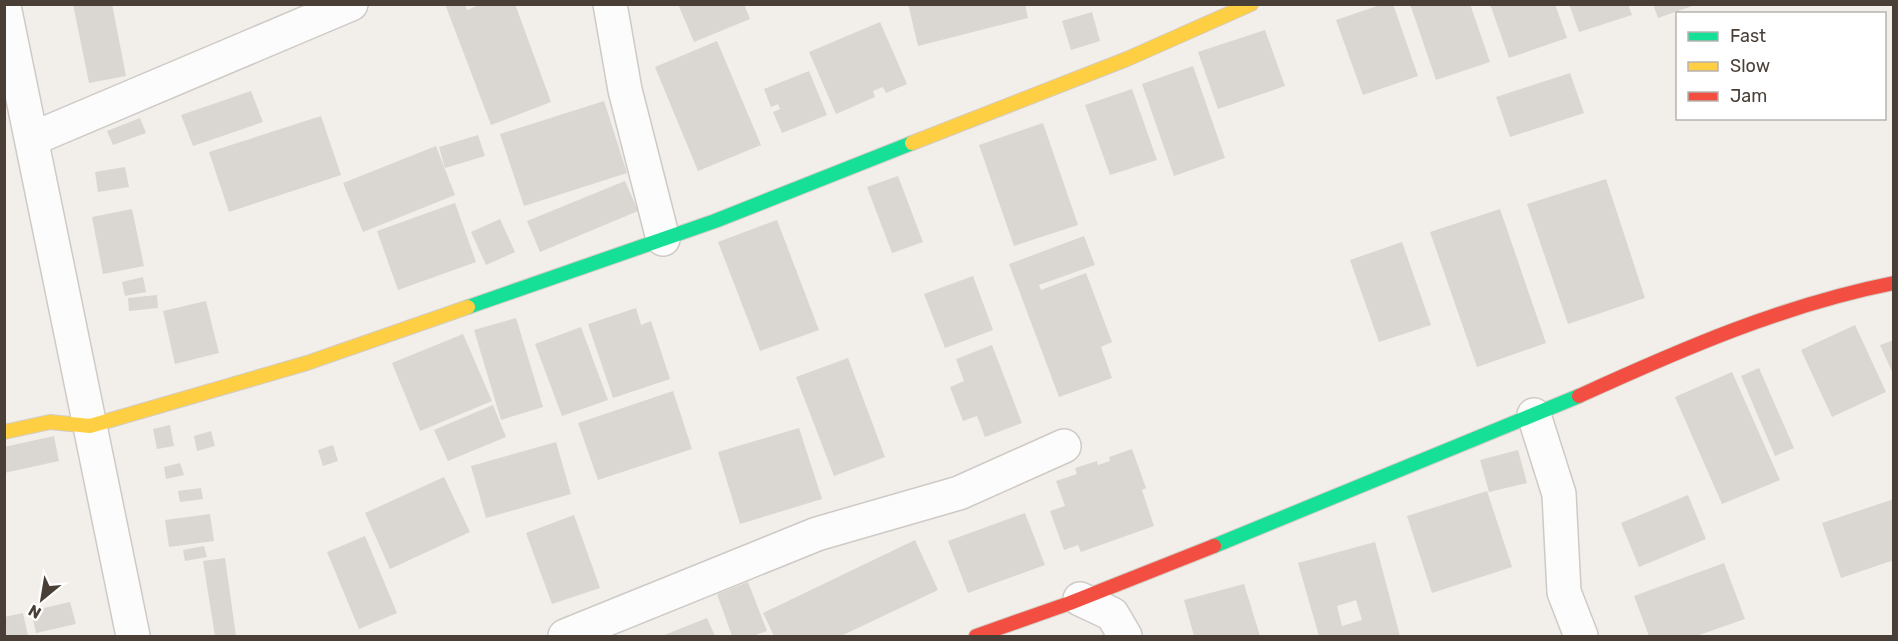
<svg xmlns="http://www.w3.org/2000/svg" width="1898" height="641" viewBox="0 0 1898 641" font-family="Rubik,sans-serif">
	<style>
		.building { fill: #dad6d1; fill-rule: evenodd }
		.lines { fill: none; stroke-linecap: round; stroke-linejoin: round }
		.street-casing { stroke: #cecac6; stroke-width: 36 }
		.fast-casing { stroke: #d3ccc2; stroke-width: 16 }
		.slow-casing { stroke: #d3ccc2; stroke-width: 16 }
		.jam-casing { stroke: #d3ccc2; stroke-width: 16 }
		.street { stroke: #fdfcfc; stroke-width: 33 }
		.fast { stroke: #16e098; stroke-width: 14 }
		.slow { stroke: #ffcf43; stroke-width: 14 }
		.jam { stroke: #f24e42; stroke-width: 14 }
	</style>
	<rect width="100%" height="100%" fill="#f2eeea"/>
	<g class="building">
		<path d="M73,4H112L126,76L89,83Z"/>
		<path d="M445,4H465L467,10L482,4H515L551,102L491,125Z"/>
		<path d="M678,4H744L750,19L694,42Z"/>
		<path d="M908,4H1025L1028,18L918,46Z"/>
		<path d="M1383,4H1393L1418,76L1363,95L1336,20Z"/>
		<path d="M1410,4H1470L1490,62L1436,80Z"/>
		<path d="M1490,4H1555L1567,38L1509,58Z"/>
		<path d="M1569,4H1628L1632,15L1579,32Z"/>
		<path d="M1653,4H1695V5L1658,18Z"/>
		<path d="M1092,12L1100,41L1071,50L1062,21Z"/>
		<path d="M880,22L907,84L886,93L883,87L873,91L875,97L836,114L809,52Z"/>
		<path d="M1265,30L1285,86L1218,109L1198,52Z"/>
		<path d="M717,41L761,145L698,171L655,67Z"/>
		<path d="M1193,66L1225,158L1174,176L1142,84Z"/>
		<path d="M809,71L827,115L782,133L773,112L780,109L778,104L771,107L764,89Z"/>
		<path d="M1570,73L1584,113L1510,137L1496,97Z"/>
		<path d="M1132,89L1157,160L1110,175L1085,105Z"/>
		<path d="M251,91L263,122L193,146L181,115Z"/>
		<path d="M604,101L627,173L524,206L500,134Z"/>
		<path d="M321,116L341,175L229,212L209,152Z"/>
		<path d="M140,118L146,133L113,145L107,131Z"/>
		<path d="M1043,123L1078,225L1014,246L979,145Z"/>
		<path d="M478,135L485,156L445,168L439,147Z"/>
		<path d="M436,146L455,195L363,232L343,183Z"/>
		<path d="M125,167L129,187L98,192L95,172Z"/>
		<path d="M898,176L923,242L892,253L867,187Z"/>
		<path d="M1606,179L1645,298L1568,324L1527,204Z"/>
		<path d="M625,181L638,211L540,252L527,221Z"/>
		<path d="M455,203L476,262L398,290L377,231Z"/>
		<path d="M132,209L144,266L103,274L92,217Z"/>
		<path d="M1500,209L1546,343L1477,367L1430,232Z"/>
		<path d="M500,219L515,252L486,265L471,232Z"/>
		<path d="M777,220L819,330L760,351L718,242Z"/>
		<path d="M1084,236L1095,265L1039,285L1041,290L1086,273L1112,342L1101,347L1112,378L1059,397L1009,264Z"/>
		<path d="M1402,242L1431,325L1379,342L1350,260Z"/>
		<path d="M973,276L993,330L945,348L924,294Z"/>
		<path d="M143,277L146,292L125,296L122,282Z"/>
		<path d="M157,295L158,308L129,311L128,298Z"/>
		<path d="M206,301L219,353L175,364L163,311Z"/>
		<path d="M636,308L641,325L651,321L670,379L613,398L588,324Z"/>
		<path d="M516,318L543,407L501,420L474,330Z"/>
		<path d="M1855,325L1886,392L1832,417L1801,350Z"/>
		<path d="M581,327L608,400L562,416L535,344Z"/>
		<path d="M463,334L492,401L420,431L392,363Z"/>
		<path d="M1894,340V376L1880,345Z"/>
		<path d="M992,345L1022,423L985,437L977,416L963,421L950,387L964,381L956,359Z"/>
		<path d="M848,358L885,457L834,476L796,377Z"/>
		<path d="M1759,368L1794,448L1775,456L1741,376Z"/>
		<path d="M1732,372L1780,480L1722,504L1675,397Z"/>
		<path d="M673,391L692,449L598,480L578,423Z"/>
		<path d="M493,405L506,437L448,461L434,430Z"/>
		<path d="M170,425L174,446L157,449L153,429Z"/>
		<path d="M799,428L822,499L740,524L718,452Z"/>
		<path d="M211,431L215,446L197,451L194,436Z"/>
		<path d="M54,436L59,461L4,473V447Z"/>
		<path d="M556,442L571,494L486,518L471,466Z"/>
		<path d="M333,445L338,461L323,466L318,450Z"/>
		<path d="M1132,449L1146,488L1142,490L1154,526L1081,552L1078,545L1064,550L1050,511L1065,506L1056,481L1077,474L1075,468L1097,461L1098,465L1110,461L1109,457Z"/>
		<path d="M1518,450L1527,483L1489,492L1480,460Z"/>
		<path d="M180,463L184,475L166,479L164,467Z"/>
		<path d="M444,477L470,532L390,569L365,513Z"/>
		<path d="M201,488L203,499L180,502L178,491Z"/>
		<path d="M1487,491L1512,567L1432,593L1407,516Z"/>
		<path d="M1688,495L1706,539L1639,567L1621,523Z"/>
		<path d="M1894,499V560L1841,578L1822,523Z"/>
		<path d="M1025,513L1045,565L968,593L948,541Z"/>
		<path d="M210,514L214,541L169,547L165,520Z"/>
		<path d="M574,515L600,588L552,604L526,533Z"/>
		<path d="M365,536L397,613L359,629L327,552Z"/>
		<path d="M915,540L938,590L841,636H774L763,613Z"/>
		<path d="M1375,542L1400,636H1319L1298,563ZM1356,600L1362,620L1342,626L1337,606Z"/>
		<path d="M204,546L207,557L185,561L183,550Z"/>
		<path d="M225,558L236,636H215L203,561Z"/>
		<path d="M1724,563L1745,619L1696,636H1649L1634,596Z"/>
		<path d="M748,582L767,631L753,636H732L717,594Z"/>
		<path d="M1244,584L1260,636H1194L1184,600Z"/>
		<path d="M70,602L76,624L36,633L31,611Z"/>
		<path d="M23,613L28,636H4V617Z"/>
		<path d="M707,618L715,636H662Z"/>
	</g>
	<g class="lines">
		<g class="street-casing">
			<g id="street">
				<path d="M610,4L625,90L663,239"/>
				<path d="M4,6L133,636"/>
				<path d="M32,139L351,4"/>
				<path d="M1534,415L1559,494L1564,592L1581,636"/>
				<path d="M1080,599L1112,614L1125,636"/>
				<path d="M565,636L817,534L959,493L1064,446"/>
			</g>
		</g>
		<g class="fast-casing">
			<g id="fast">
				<path d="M468,307L715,221L912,143"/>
				<path d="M1214,546L1579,396"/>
			</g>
		</g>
		<g class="slow-casing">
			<g id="slow">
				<path d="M912,143L1127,59L1251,4"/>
				<path d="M4,432L50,422L90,426L307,363L468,307"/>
			</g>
		</g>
		<g class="jam-casing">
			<g id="jam">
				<path d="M1579,396C1682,349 1783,305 1894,283"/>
				<path d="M976,636L1070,603L1214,546"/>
			</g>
		</g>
		<use href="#street" class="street"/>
		<use href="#fast" class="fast"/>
		<use href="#slow" class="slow"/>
		<use href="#jam" class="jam"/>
	</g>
	<rect width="1898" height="641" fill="none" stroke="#493f36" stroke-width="12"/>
	<rect x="1676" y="12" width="210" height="108" fill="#ffffff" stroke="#b6b2af" stroke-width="1.5"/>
	<rect x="1688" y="32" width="30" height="9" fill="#16e098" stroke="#b6b2af" stroke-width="1.5"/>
	<text x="1730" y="42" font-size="18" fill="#493f36">Fast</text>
	<rect x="1688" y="62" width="30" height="9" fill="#ffcf43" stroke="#b6b2af" stroke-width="1.5"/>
	<text x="1730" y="72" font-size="18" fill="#493f36">Slow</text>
	<rect x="1688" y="92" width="30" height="9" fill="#f24e42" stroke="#b6b2af" stroke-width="1.5"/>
	<text x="1730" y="102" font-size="18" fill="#493f36">Jam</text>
	<g transform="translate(42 599) rotate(210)" stroke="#ffffff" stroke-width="4.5" paint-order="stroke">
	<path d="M0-4.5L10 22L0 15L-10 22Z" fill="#493f36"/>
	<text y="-9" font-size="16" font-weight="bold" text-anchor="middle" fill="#493f36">N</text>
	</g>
</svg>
